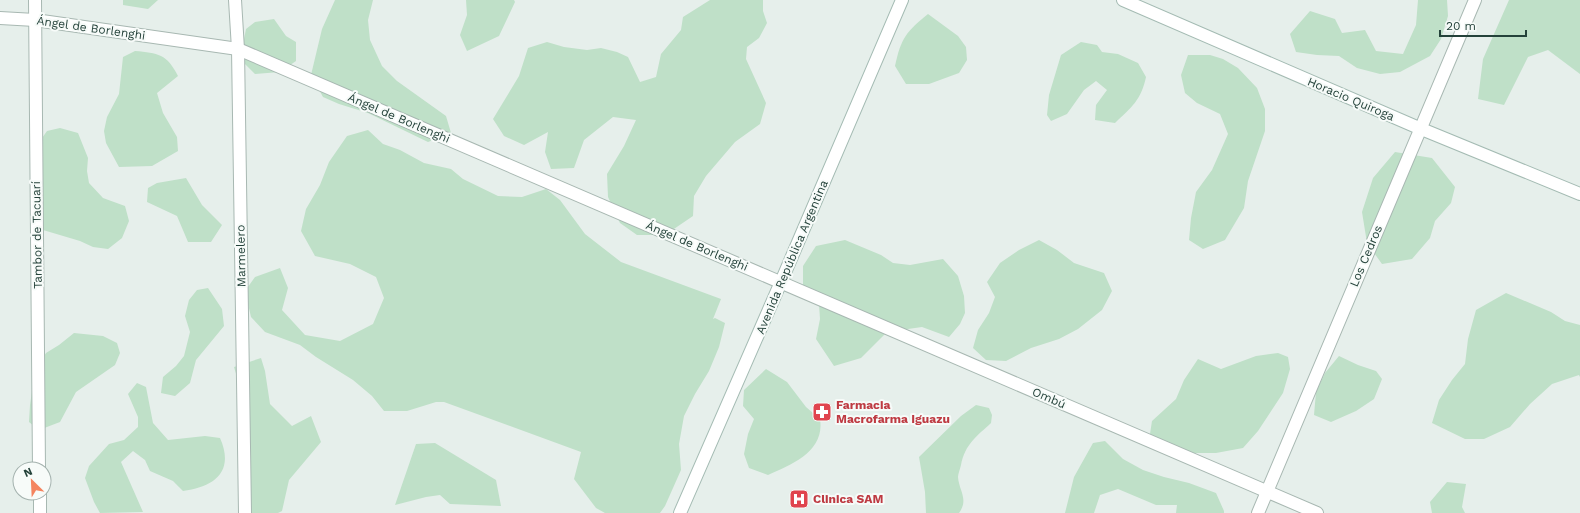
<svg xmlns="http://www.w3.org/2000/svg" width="1580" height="513" viewBox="0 0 1580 513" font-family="'Work Sans',sans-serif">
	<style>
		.green { fill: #bfe0c8 }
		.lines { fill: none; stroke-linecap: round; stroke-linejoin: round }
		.street-casing { stroke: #a8b8b2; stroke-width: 14 }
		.secondary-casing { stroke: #a4bbb3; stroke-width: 14 }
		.street { stroke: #fff; stroke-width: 12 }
		.secondary { stroke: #fff; stroke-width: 12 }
		.labels { text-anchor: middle; stroke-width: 4; stroke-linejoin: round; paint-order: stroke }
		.street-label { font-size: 12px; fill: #24423a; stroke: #f7fbf9 }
		.health-label { font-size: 12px; font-weight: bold; fill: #be3a42; stroke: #f7fbf9; text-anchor: start }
	</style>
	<rect width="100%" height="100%" fill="#e6efeb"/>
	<g class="green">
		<path d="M123,0H158L148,9L123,5Z"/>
		<path d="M335,0H373L368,20L370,40L382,66L397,81L446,116L451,133L428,142L368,113L339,104L323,97L311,75L322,29Z"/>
		<path d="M466,0H514L515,2L499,36L467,51L460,35L467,15Z"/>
		<path d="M710,0H763V11L767,23L759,38L747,47L746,59L766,103L760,124L735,142L706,176L694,196L693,216L665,235H637L620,223L608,197L607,174L624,146L636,120L613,117L584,140L574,168L551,169L545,152L548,132L524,145L504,136L493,119L519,76L528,48L547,42L564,47L587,50L601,48L617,52L628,57L640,82L656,77L661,54L681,30L683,17Z"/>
		<path d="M1418,0H1447L1448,16L1441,39L1430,56L1400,72L1380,74L1357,68L1339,56L1317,55L1296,52L1290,34L1310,11L1335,19L1342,33L1365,30L1376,51L1403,54L1416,25Z"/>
		<path d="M1509,0H1580V74L1548,50L1528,57L1504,105L1478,99L1483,59Z"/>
		<path d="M928,14L958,36L966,47L967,60L959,73L929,84H906L895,66C901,38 906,32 928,14Z"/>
		<path d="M274,19L286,36L296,42V61L280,72L255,74L240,59L246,29L255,22Z"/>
		<path d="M1081,42L1097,45L1102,52L1118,54L1138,63L1146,77C1141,100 1132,107 1115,123L1095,120L1096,105L1107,90L1096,81L1084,90L1067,114L1051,121L1047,115L1049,95L1061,55Z"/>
		<path d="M135,51C158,53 167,54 178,76L157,93L163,113L177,137L178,151L152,166L119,167L106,143L104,131L107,117L119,94L123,57Z"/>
		<path d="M1188,55H1210L1223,59L1238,68L1257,88L1265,109V131L1248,181L1244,208L1225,240L1203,249L1189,240L1191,218L1196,192L1212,170L1228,134L1220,114L1197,103L1185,93L1181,75Z"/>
		<path d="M60,128L78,133L88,158L87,171L89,183L103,198L125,206L129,221L122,238L108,249L93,247L80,241L43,230L40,141L47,131Z"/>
		<path d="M368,130L383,144L400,150L424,163L451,169L463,179L498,196L522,197L546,189L560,200L585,234L621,262L721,299L713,319L715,318L725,323L719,347L709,371L695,394L684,416L679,444L681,470L665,506L660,513H605L596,508L574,479L581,452L444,402H436L407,411H384L372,396L353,380L316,357L300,345L265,332L251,317L245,291L255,277L280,268L288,288L282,310L305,335L340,341L373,324L384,298L376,277L350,264L315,256L301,231L306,209L320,185L329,162L347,136Z"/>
		<path d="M1395,152L1432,158L1455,187L1451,203L1435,221L1430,238L1412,259L1382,264L1367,243L1362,212L1373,178Z"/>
		<path d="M186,178L202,205L222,225L211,242H188L177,216L147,202L148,188L157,183Z"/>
		<path d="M845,240L881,255L893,263L910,265L943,259L958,276L964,296L965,313L960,324L949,337L922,327L887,332L861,358L834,366L816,339L820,319L819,304L803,287V266L816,246Z"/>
		<path d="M1039,240L1057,250L1074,263L1104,273L1112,291L1102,310L1078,329L1059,339L1031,348L1006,361L986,360L973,348L978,330L989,313L995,297L987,282L1000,263L1019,250Z"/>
		<path d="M208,288L222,309L224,326L196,360L190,383L175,396L161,393L163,377L176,366L184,356L190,332L185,316L189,300L197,290Z"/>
		<path d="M1506,293L1551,312L1565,321L1580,325V377L1579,375L1552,384L1530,404L1510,427L1484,439H1465L1432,423L1439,400L1452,380L1465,364L1468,339L1476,310Z"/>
		<path d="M74,333L103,336L117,343L120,353L115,365L76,392L60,422L39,430L29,422L30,405L35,371L46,353L59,345Z"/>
		<path d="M1278,353L1288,357L1290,369L1283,393L1258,431L1243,448L1216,453H1170L1150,434L1152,421L1176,399L1184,380L1198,359L1221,369L1256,356Z"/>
		<path d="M1339,356L1358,365L1376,371L1382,379L1374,399L1356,411L1331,422L1314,415L1316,392L1325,373Z"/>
		<path d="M261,358L265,371L270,404L292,426L311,416L321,442L289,480L282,511L278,513H241L243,481L250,449L248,424L242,394L234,367Z"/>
		<path d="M766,369L787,382L806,407L820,419C825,451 793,464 768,475L749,468L744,454L748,434L754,419L743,406L744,390Z"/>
		<path d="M137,383L146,387L153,423L168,440L205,436L220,438C235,472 214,487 183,491L173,481L150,471L145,460L133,451L121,462L143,512L100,513L94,502L85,478L89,466L109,444L124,440L138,427V417L128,394Z"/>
		<path d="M976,405L989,408L992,415L991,423C977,436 965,444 961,465C960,469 958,474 958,477C959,491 969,499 959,513H926L925,492L919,457L961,416Z"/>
		<path d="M1105,441L1123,459L1143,470L1164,477L1189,483L1216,493L1224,511V513H1176L1177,505H1156L1118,489L1100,495L1094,513H1065L1074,477L1093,443Z"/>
		<path d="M435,443L496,480L501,506L450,504L440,495L426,497L395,505L416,444Z"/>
		<path d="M1447,482L1466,484L1462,507L1465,513H1432L1430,502Z"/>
	</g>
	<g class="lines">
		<g class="street-casing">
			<g id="street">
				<path d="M35,0L39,469"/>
				<path d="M235,0L238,49L245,513"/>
				<path d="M0,18L35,20L238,49L1317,513"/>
				<path d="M40,493V513"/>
				<path d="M1258,513L1475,0"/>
			</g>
		</g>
		<g class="secondary-casing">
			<g id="secondary">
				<path d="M1123,0L1419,128L1580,194"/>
				<path d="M680,513L781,282L902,0"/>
			</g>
		</g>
		<use href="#street" class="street"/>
		<use href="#secondary" class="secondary"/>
	</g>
	<defs>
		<g id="pharmacy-square" transform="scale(1)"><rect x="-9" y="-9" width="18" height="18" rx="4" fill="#e0444e" stroke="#f7fbf9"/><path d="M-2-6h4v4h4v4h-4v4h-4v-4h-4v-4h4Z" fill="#fff"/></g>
		<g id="hospital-square" transform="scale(1)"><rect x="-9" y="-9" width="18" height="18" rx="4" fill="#e0444e" stroke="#f7fbf9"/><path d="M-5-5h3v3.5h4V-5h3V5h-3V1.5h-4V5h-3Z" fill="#fff"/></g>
	</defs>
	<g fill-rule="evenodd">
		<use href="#pharmacy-square" x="822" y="412"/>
		<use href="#hospital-square" x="799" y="499"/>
	</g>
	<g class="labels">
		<g class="street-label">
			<text transform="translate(91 28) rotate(8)" y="4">Ángel de Borlenghi</text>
			<text transform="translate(1351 99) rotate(23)" y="4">Horacio Quiroga</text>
			<text transform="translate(399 118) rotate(23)" y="4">Ángel de Borlenghi</text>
			<text transform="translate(37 235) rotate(-91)" y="4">Tambor de Tacuarí</text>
			<text transform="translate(697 246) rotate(23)" y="4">Ángel de Borlenghi</text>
			<text transform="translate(241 256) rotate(-91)" y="4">Marmelero</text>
			<text transform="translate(1366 256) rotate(-67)" y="4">Los Cedros</text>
			<text transform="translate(792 257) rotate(-67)" y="4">Avenida República Argentina</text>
			<text transform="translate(1049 398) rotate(23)" y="4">Ombú</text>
		</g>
		<g class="health-label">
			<text x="836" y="409">Farmacia<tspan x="836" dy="14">Macrofarma Iguazu</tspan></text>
			<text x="813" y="503">Clinica SAM</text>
		</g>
	</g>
	<g transform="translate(32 481) rotate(336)"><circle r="19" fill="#f7fbf9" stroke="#a3b1ad"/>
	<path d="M0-3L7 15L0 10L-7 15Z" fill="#f4845f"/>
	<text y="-6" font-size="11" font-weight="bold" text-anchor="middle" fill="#24423a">N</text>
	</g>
	<path d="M1440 30v6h86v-6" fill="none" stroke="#24423a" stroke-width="2"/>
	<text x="1446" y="30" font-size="12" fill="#24423a" stroke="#f7fbf9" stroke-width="3" paint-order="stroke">20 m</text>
</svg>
